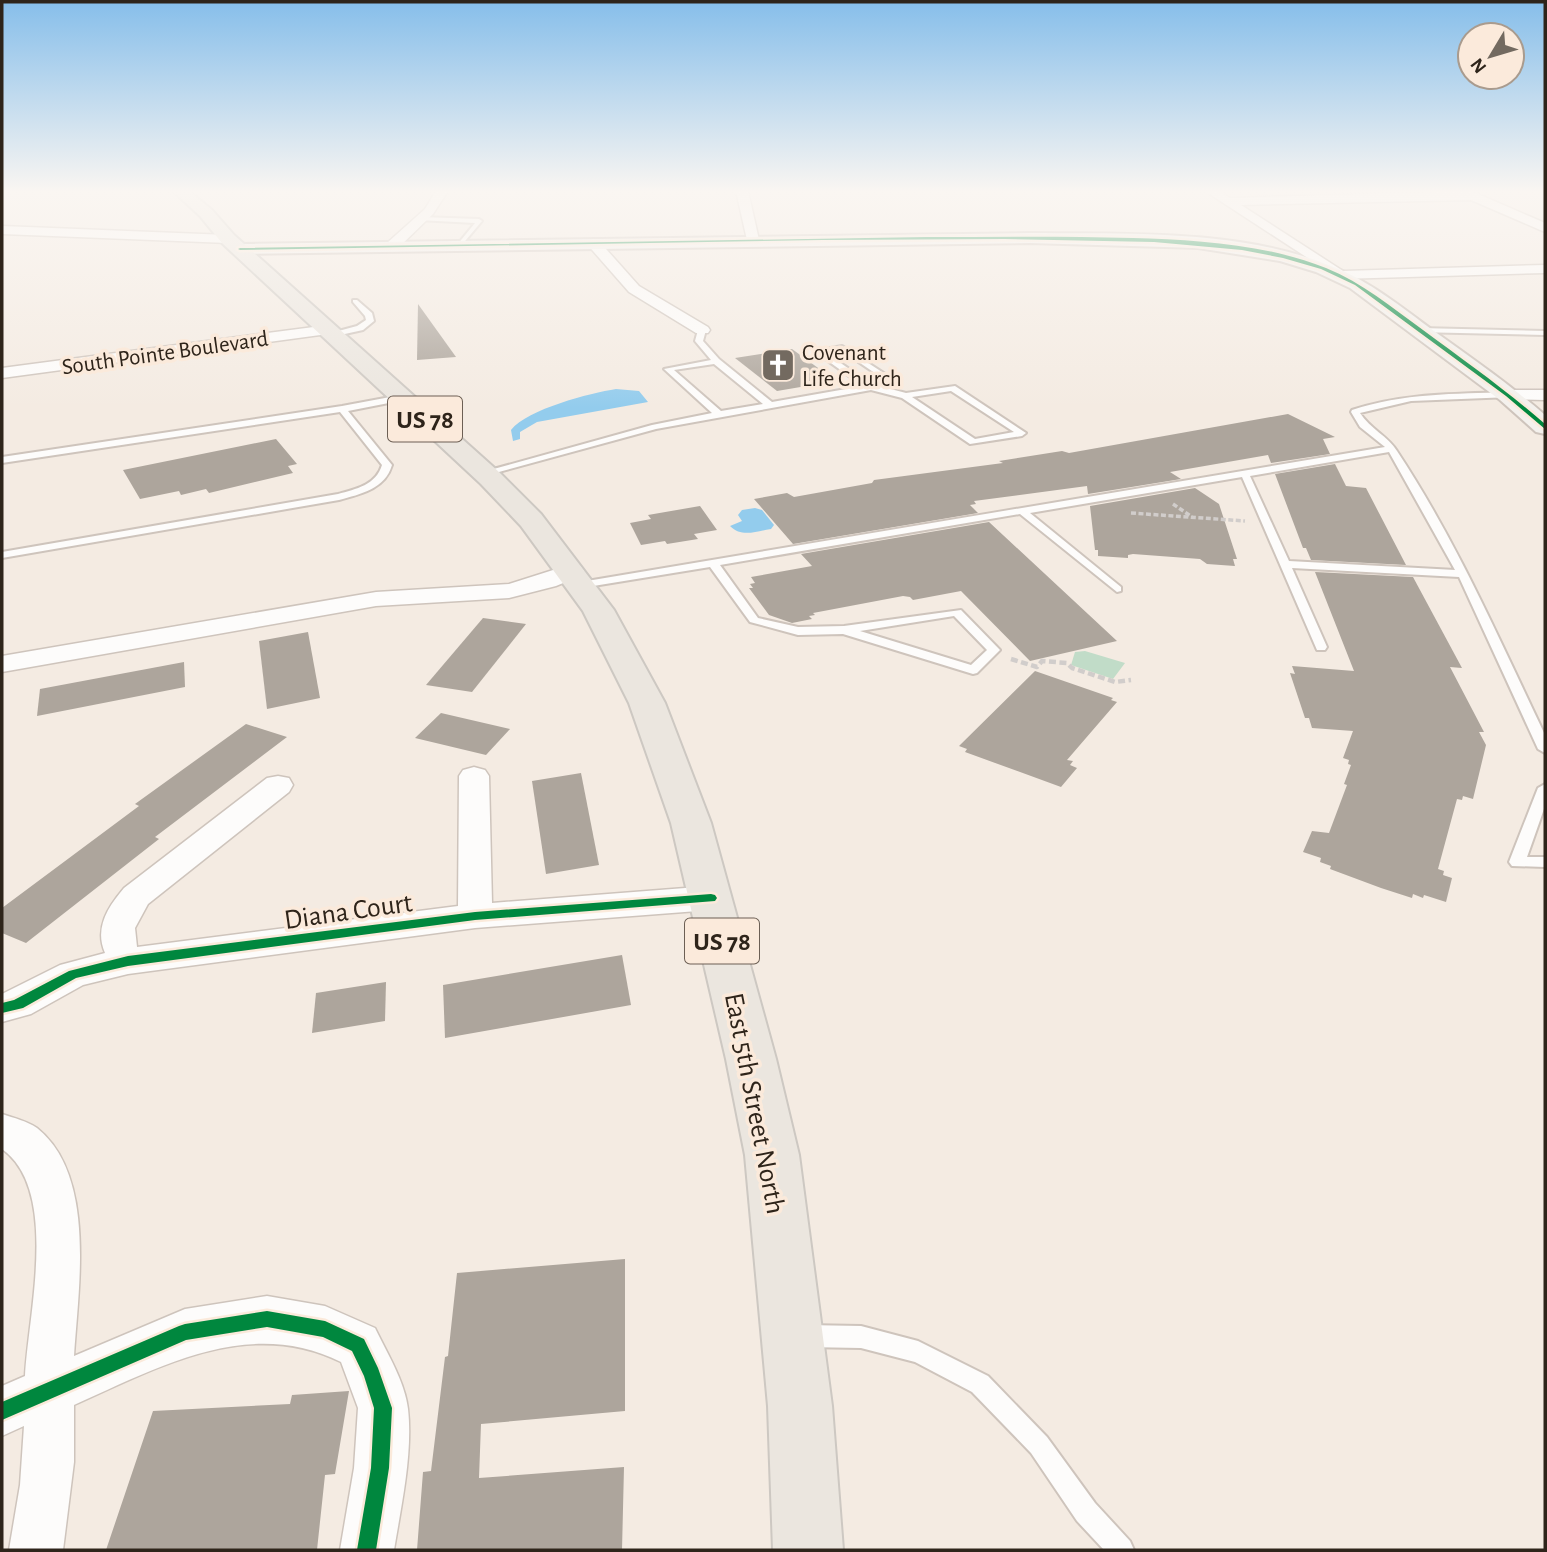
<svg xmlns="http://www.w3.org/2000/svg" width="1547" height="1552" viewBox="0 0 1547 1552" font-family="'Alegreya Sans',sans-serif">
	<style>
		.green { fill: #c1dcc8 }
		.water { fill: #93cced }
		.building { fill: #ada59c }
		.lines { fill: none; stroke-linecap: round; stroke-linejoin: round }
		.lane-casing { stroke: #cec4bc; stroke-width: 4 }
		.street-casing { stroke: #cec4bc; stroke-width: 3 }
		.secondary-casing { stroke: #cec4bc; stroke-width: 4 }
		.primary-casing { stroke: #cdc8c2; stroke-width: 4 }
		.path-far1 { stroke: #d1cdcb; stroke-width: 3.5; stroke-dasharray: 5 2.5; stroke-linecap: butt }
		.path { stroke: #d1cdcb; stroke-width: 4.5; stroke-dasharray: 7 3.5; stroke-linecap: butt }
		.lane { fill: #fdfcfb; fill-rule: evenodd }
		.street { fill: #fdfcfb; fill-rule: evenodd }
		.secondary { fill: #f4f1ed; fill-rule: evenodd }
		.primary { fill: #ebe6df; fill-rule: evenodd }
		.cycleway-casing { stroke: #fbeadb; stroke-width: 5 }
		.cycleway { fill: #00873e; fill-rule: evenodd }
		.labels { text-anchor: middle; stroke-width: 7; stroke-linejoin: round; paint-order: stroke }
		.far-street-label { font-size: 23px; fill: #2e241a; stroke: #fbeadb }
		.far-poi-label { font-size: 23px; fill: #2e241a; stroke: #fbeadb; text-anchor: start }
		.shield { fill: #fbeadb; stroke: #6c5f54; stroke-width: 2 }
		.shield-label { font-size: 26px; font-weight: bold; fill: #2e241a }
		.street-label { font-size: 28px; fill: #2e241a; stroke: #fbeadb }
	</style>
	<rect width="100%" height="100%" fill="#f4ebe2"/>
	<path class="green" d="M1085,651L1125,663L1113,679L1071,665L1075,652Z"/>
	<g class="water">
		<path d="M616,389L639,391L648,402L537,422L520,432V439L513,441L511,430C528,409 590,393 616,389Z"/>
		<path d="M755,508L762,510L774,525L771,529C756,531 742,538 730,526L742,521L738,515L742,510Z"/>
	</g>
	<g class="building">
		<path d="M418,304L456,357L417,360Z"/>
		<path d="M792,349L836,381L777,391L735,358Z"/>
		<path d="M1288,414L1335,437L1323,439L1330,454L1271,463L1268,455L1170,472L1181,479L1088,494L1087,486L974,501L976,504L970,505L978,513L793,544L754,499L787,493L794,497L872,483L874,480L1003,463L999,461L1062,451L1069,453Z"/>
		<path d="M276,439L297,464L288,466L293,473L209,493L206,489L181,495L179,491L140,499L123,470Z"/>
		<path d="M1335,464L1346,486L1366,488L1406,565L1311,560L1306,548H1303L1275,474Z"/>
		<path d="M1195,488L1219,504L1237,559H1233L1235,566L1207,564L1200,559L1133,554L1128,555V558L1098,556V550H1095L1090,506Z"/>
		<path d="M700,506L717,530L694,534L698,539L667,544L665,541L641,545L630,523L651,519L648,515Z"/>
		<path d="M989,522L1117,641L1030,661L961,591L913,600L910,597L903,596L813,613L815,615L809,616L812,619L792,623L769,615L749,588H753L750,584L755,583L751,577L812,566L801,554Z"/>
		<path d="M1315,572L1413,577L1462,668L1450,667L1484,732H1479L1486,745L1473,799L1463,796L1462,800L1457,799L1438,869L1444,871L1443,875L1452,878L1446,902L1424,895L1423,898L1413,894L1412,898L1381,888L1330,869L1331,866L1320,862L1321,858L1303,852L1312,831L1329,833L1347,785L1344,784L1351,765L1348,764L1349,760L1343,758L1353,731L1312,728L1309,718H1305L1290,673L1295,674L1292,666L1354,671Z"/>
		<path d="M483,618L526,624L472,692L426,685Z"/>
		<path d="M308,632L320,698L267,709L259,641Z"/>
		<path d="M184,662L185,687L37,716L40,689Z"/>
		<path d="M1035,671L1113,698L1111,700L1117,702L1067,760L1073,761L1070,765L1077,768L1061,787L965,752L967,749L959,746Z"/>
		<path d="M441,713L510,729L486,755L415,738Z"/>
		<path d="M246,724L287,737L155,837L159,839L26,943L2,933V908L139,806L135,804Z"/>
		<path d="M581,773L599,865L546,874L532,781Z"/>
		<path d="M622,955L631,1005L445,1038L443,985Z"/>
		<path d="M386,982L385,1021L312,1033L316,993Z"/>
		<path d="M625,1259V1411L481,1424L479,1478L624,1467L622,1550H417L423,1472L431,1471L445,1357L448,1356L457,1273Z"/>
		<path d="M349,1391L335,1474L325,1475L317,1550H106L153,1411L290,1404L292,1395Z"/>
	</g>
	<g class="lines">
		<g class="lane-casing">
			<g id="lane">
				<path d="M420,217L479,219L482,221L460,247L457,245L475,223L418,220Z"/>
				<path d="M353,300H357L372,313L374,321L363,330L331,337V333L357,326L366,320L365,316L353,302Z"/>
				<path d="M702,328L706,330L703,341L719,359L772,402L863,386L814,351L842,346L899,383L883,387L906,393L955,386L1026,433L1022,436L970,444L902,398L871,390L656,429L484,476L479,473L652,425L712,413L664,369L711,360L695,341L698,330ZM841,350L888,382L872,385L825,352ZM714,364L763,404L721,411L674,370ZM951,391L1014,432L975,439L912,397Z"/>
				<path d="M1419,328L1545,331V335L1416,332L1415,330Z"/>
				<path d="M1508,392L1512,395L1511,397L1411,401L1360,413C1370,429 1388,436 1397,451C1456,540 1499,639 1545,735V753L1538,749L1459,577L1292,568L1327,647L1325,650H1317L1242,477L1030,513L1121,587V591L1117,592L1020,514L720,565L758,618L798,627L844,626L961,610L1000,650L977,673L973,674L843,634L798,635L750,622L710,567L581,588L575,585L581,582L1385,447L1360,427L1351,412L1352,410C1403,393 1455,394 1508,392ZM1389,452L1455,570L1289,561L1250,476ZM954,616L987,650L971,665L860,631Z"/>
				<path d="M401,395L405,398L404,400L348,411L392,465C385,489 361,494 339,500L2,558V552L338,494C356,489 376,485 382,465L340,412L2,463V457L342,406Z"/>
				<path d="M1545,784V806L1527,857H1545V867L1512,866L1509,862L1538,788Z"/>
				<path d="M805,1325L861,1326L918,1341L988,1376L1047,1437L1095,1503L1130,1541L1134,1550H1104L1077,1521L1031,1453L972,1392L915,1362L861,1348L805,1347L797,1344L794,1336L797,1328Z"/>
			</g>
		</g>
		<g class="street-casing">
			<g id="street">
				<path d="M436,191H448L433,214L397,249H387V243L425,209Z"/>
				<path d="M736,191H748L759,240L758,243L753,244L747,240Z"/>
				<path d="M1205,191H1219L1230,198L1471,191L1545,223V232L1471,200L1241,205L1343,271L1545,265V273L1340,279Z"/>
				<path d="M2,226L228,235L234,239L228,243L2,234Z"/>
				<path d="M593,239L598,240L639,286L708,327L710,330L708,333H696L629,292L586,243Z"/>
				<path d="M329,325L337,330L335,333L2,378V368Z"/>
				<path d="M1508,390H1545V400L1502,399L1499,395L1502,391Z"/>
				<path d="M572,564L580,566L584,571L580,576L556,586L509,598L376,606L2,672V656L376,592L509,584Z"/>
				<path d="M474,767L485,770L489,776L492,903L711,886L723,890L728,898L723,906L711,910L475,928L128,974L83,985L31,1014L2,1022V994L60,965L105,953C94,928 108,907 124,888L267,778L278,776L289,778L293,785L289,792L148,904L135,928L137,947L458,906L459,776L463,770Z"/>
				<path d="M2,1114C14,1118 27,1121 37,1128C97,1176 78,1289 74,1356L185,1309L267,1296L325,1306L375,1328C387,1353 405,1382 408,1409C413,1453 401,1507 394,1550H340L354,1468L358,1408L341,1362C249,1316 159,1367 74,1405V1462L63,1550H9L20,1485L24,1426L2,1436V1386L25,1376C28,1315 60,1190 2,1149Z"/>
			</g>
		</g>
		<g class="secondary-casing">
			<path id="secondary" d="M1030,233C1126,234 1241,229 1331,266C1370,281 1401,307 1434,331C1472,358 1510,385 1545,415V434L1536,432L1500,400L1350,288L1316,272L1280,261L1198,248L1030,243L240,254L231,249L240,244Z"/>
		</g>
		<g class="primary-casing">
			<path id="primary" d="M173,191H189L212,210L234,235L499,472L541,514L614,610L665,703L711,823L776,1059L799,1155L832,1406L843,1550H773L768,1406L745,1155L726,1059L671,823L629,703L583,611L521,526L481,484L222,243L200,216Z"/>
		</g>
		<g class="path-far1">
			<path d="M1173,504L1192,517"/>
			<path d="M1131,513L1245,521"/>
		</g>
		<path class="path" d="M1011,659L1037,667L1042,661L1067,663L1072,668L1115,682L1131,680"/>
		<use href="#lane" class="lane"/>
		<use href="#street" class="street"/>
		<use href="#secondary" class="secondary"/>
		<use href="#primary" class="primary"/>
		<g class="cycleway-casing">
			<g id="cycleway">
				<path d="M926,237C995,237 1064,236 1133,238C1196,240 1266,244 1326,268C1363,283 1391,307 1423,330C1465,361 1506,390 1545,424V429L1506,396L1355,285L1321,269L1283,258L1242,250L1154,242L1004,239L822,240L240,250L238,249L240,248Z"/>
				<path d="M711,894L715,895L717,898L715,901L475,920L128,966L76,978L23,1008L2,1013V1003L14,1000L69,971L128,956L475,912Z"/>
				<path d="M267,1311L325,1321L364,1339L378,1368L392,1408L389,1468L376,1550H357L371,1468L374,1408L364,1376L352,1351L323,1337L267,1327L186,1340L2,1420V1402L179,1326L185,1324Z"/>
			</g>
		</g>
		<use href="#cycleway" class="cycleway"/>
	</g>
	<linearGradient id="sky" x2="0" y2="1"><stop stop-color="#86beea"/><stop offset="0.47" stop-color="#faf6f2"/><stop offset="1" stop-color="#faf6f2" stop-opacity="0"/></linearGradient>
	<rect width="1547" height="408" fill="url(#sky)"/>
	<defs>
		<g id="church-square" transform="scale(1.75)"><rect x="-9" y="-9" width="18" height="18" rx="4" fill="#736a60" stroke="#fbeadb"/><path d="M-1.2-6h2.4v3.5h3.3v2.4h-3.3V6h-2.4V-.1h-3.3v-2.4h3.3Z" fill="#fff"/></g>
	</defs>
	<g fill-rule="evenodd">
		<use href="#church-square" x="778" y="365"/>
	</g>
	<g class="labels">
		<g class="far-street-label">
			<text transform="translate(165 352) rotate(-8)" y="8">South Pointe Boulevard</text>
		</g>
		<g class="far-poi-label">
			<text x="802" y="360">Covenant<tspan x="802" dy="26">Life Church</tspan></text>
		</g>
		<g class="shield">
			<rect x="388" y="396.5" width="74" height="45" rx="5"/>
			<rect x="685" y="918.5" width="74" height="45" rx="5"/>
		</g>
		<g class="shield-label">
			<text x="425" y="428">US 78</text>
			<text x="722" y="950">US 78</text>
		</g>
		<g class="street-label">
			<text transform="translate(348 910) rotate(-8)" y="10">Diana Court</text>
			<text transform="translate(756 1103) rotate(79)" y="10">East 5th Street North</text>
		</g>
	</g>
	<rect width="1547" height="1552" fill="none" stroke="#2e241a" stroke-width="7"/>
	<g transform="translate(1491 56) rotate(232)"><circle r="33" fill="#fbeadb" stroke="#a99b8e" stroke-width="2"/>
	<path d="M0-5L12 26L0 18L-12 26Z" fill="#736a60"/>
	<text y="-10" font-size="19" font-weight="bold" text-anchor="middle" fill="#2e241a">N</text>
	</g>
</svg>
